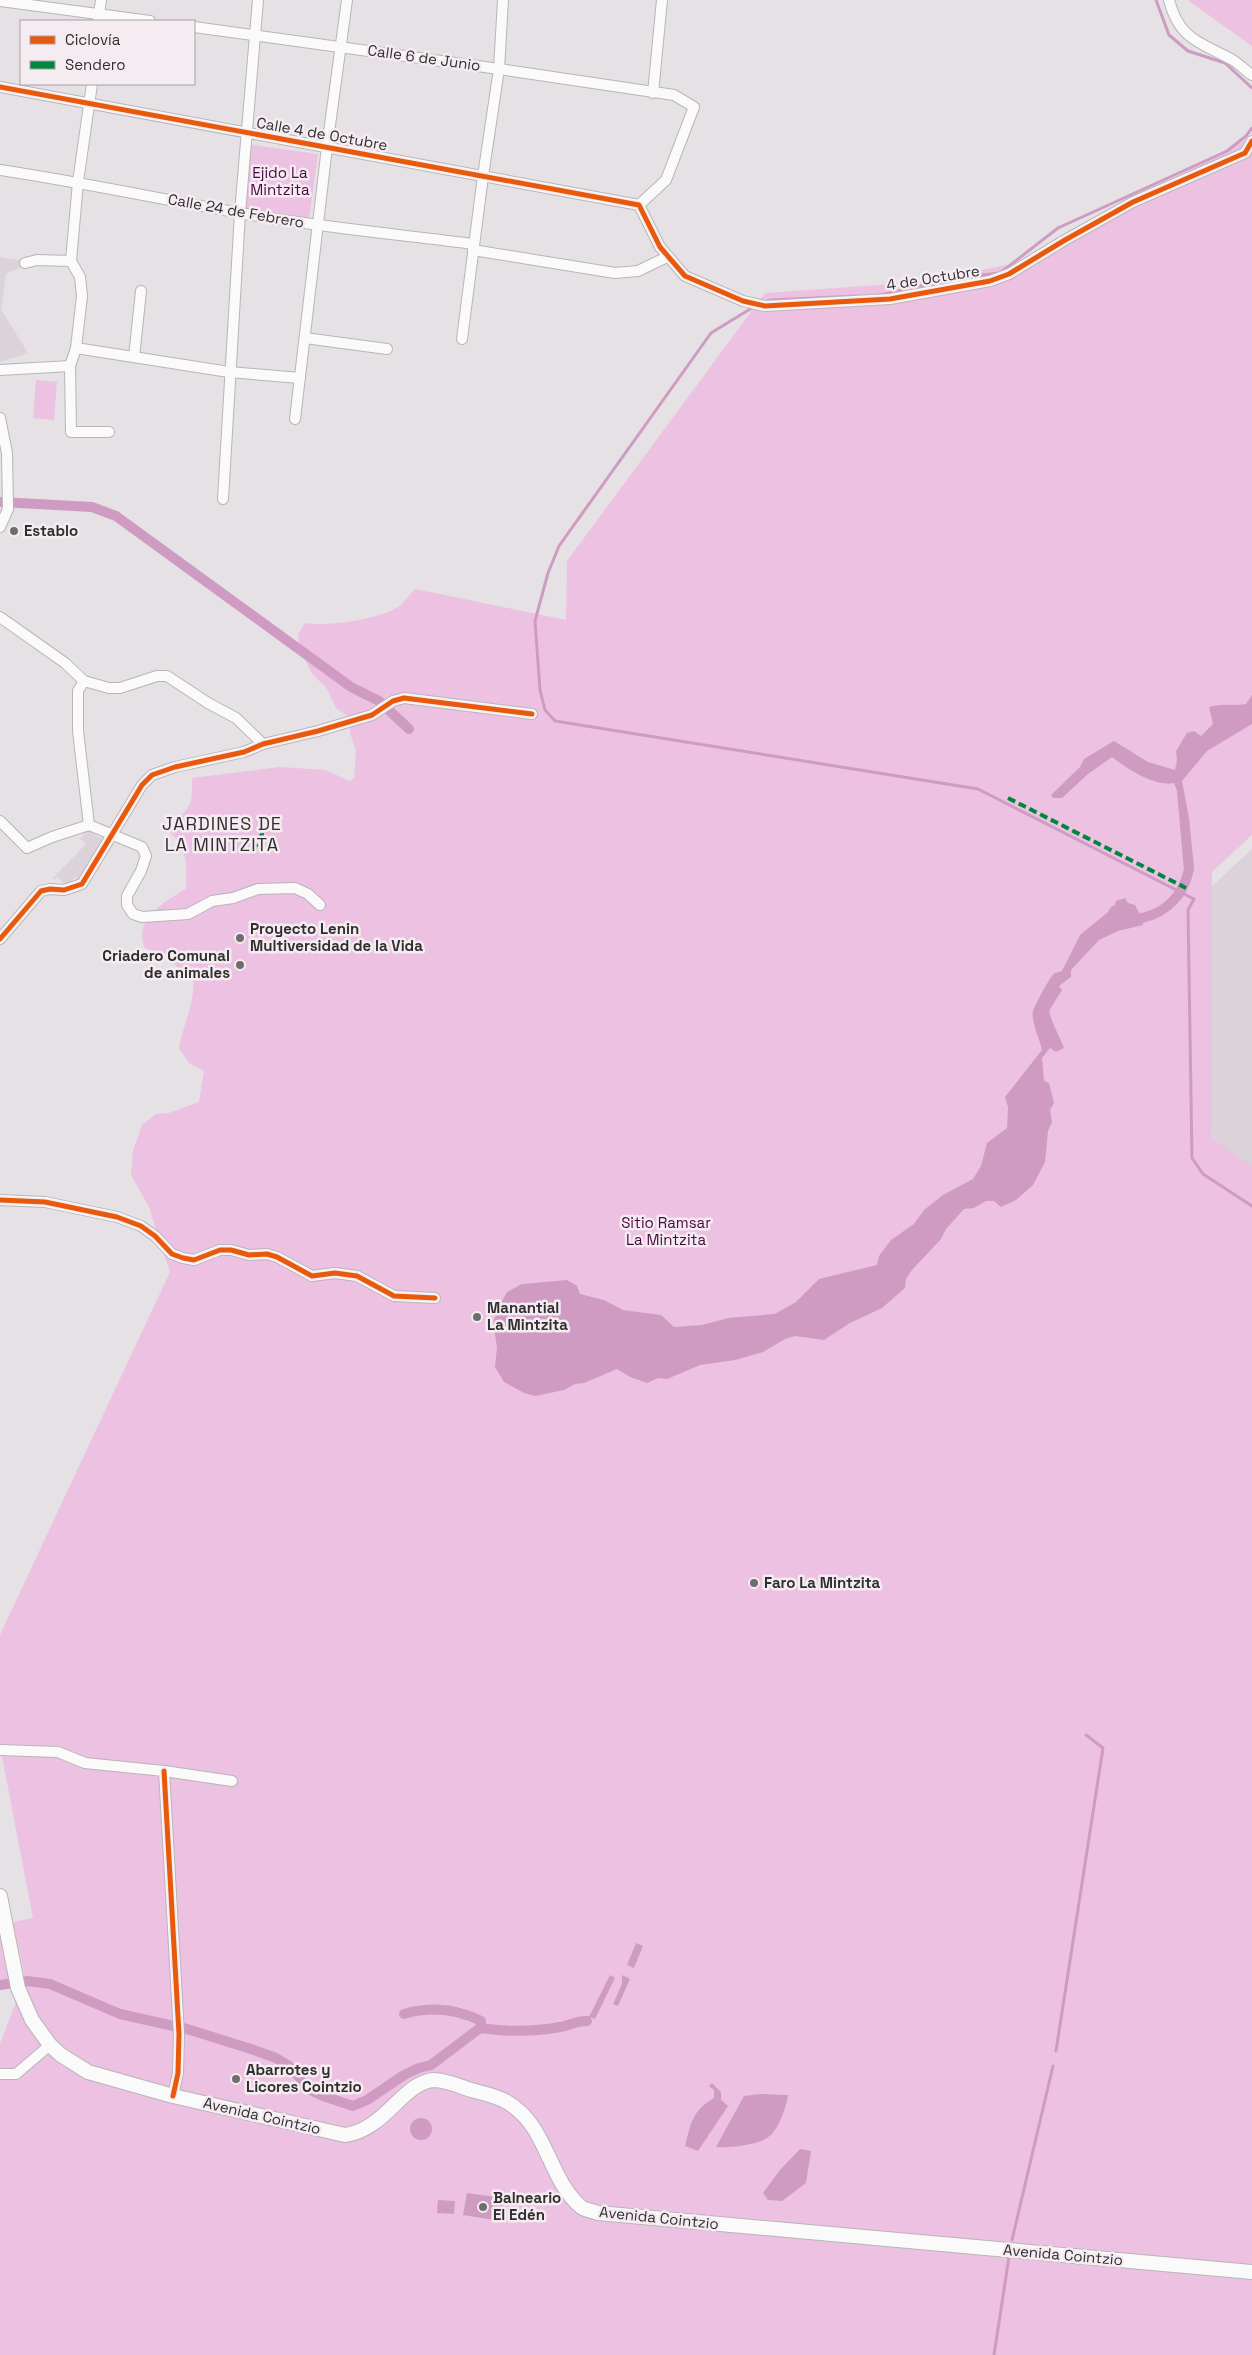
<svg xmlns="http://www.w3.org/2000/svg" width="1252" height="2355" viewBox="0 0 1252 2355" font-family="'Space Grotesk',sans-serif">
	<style>
		.built { fill: #dcd2d9 }
		.green { fill: #ecc1e1 }
		.water { fill: #cf9bc3 }
		.lines { fill: none; stroke-linecap: round; stroke-linejoin: round }
		.stream { stroke: #cf9bc3; stroke-width: 3 }
		.canal { stroke: #cf9bc3; stroke-width: 10 }
		.minor-casing { stroke: #b8b5b7; stroke-width: 12 }
		.secondary-casing { stroke: #b8b5b7; stroke-width: 16 }
		.minor { stroke: #fbfafb; stroke-width: 10 }
		.secondary { stroke: #fbfafb; stroke-width: 14 }
		.quiet { stroke: #00873e; stroke-width: 4; stroke-dasharray: 8 4; stroke-linecap: butt }
		.cycleway-casing { stroke: #f5ecf2; stroke-width: 8 }
		.cycleway { stroke: #e8590c; stroke-width: 5 }
		.poi-dot { fill: #706d6f; stroke: #f5ecf2; stroke-width: 2 }
		.labels { text-anchor: middle; stroke-width: 5; stroke-linejoin: round; paint-order: stroke }
		.street-label { font-size: 15px; fill: #312e30; stroke: #f5ecf2 }
		.park-label { font-size: 15px; fill: #4b0840; stroke: #f5ecf2 }
		.poi-label { font-size: 15px; font-weight: bold; fill: #312e30; stroke: #f5ecf2; text-anchor: start }
		.quarter-label { font-size: 18px; letter-spacing: 1px; fill: #312e30; stroke: #f5ecf2 }
	</style>
	<rect width="100%" height="100%" fill="#e5e1e4"/>
	<g class="built">
		<path d="M0,257L26,261L25,265L6,274L1,309L28,353L0,362Z"/>
		<path d="M88,830L107,843L85,868L88,871L79,881L75,877L67,886L57,877L54,880L53,878L86,844L80,839Z"/>
		<path d="M1252,849V1187L1207,1159L1206,892Z"/>
	</g>
	<g class="green">
		<path d="M1189,0H1252V46L1189,1Z"/>
		<path d="M1252,136V835L1212,872L1211,1138L1252,1166V2355H0V2044L25,1978L13,1922L33,1918L0,1746V1635L170,1272L149,1207L131,1175L133,1151L142,1125L156,1114L169,1113L199,1102L204,1071L189,1063L179,1048C183,1024 195,1004 193,980L179,969L171,959L145,948C133,919 164,902 186,889C187,862 188,849 168,830L170,822C193,809 192,803 192,778L280,767L325,770L350,781L354,778L356,751L350,733V718L336,708L326,687L313,675L299,648L298,635L305,623C327,627 385,619 402,604C406,600 410,594 415,589L566,620L567,561L765,293L921,282L1017,263Z"/>
		<path d="M252,145L318,154L309,219L243,210Z"/>
		<path d="M36,380L57,382L54,420L33,418Z"/>
		<path d="M0,1936L11,1987L0,1988Z"/>
	</g>
	<g class="water">
		<path d="M1252,695V724L1207,751L1182,781L1189,818L1194,867L1184,871L1177,791L1174,783C1154,787 1128,769 1112,757L1088,774L1062,798H1053L1051,795L1080,767L1084,759L1114,741L1148,762L1175,770L1177,760L1176,751L1187,733L1194,731L1201,736L1213,724L1209,707C1222,703 1233,706 1246,704Z"/>
		<path d="M1125,898L1128,903L1135,905L1142,918L1143,925L1118,931L1099,940L1071,970V977L1059,986L1062,990L1049,1011C1052,1024 1059,1035 1064,1048L1056,1052L1050,1048L1042,1058L1044,1081L1049,1083L1054,1103L1050,1110L1052,1122L1048,1131L1045,1162L1033,1185L1016,1200L1001,1207L994,1201H986L974,1208L964,1209L946,1229L941,1239L912,1270L906,1279L905,1288L882,1308L850,1323L824,1340L795,1336L785,1339L763,1352L735,1360L700,1365L667,1379L658,1378L647,1383L630,1377L617,1369L584,1383L575,1384L564,1390L535,1396L524,1393L504,1382L495,1367L497,1347L493,1323L498,1308L507,1292L522,1284L567,1280L577,1286L580,1294L604,1300L623,1310L661,1315L674,1327L702,1325L728,1318L775,1314L796,1302L819,1279L877,1265L879,1256L891,1240L914,1224L924,1210L943,1195L973,1179L981,1166L987,1143L1007,1128L1008,1107L1005,1097L1042,1050C1040,1039 1031,1023 1033,1011C1035,1005 1050,976 1055,973C1057,972 1060,972 1062,971L1080,935L1108,912L1111,907L1115,905L1116,901Z"/>
		<path d="M636,1943L643,1946L634,1968L627,1965Z"/>
		<path d="M610,1975L615,1978L595,2019L589,2017Z"/>
		<path d="M622,1975L630,1979L618,2006L613,2004L622,1984Z"/>
		<path d="M712,2083L721,2092V2100L728,2106L698,2151L685,2146C691,2123 692,2111 714,2098V2090L709,2086Z"/>
		<path d="M761,2094L788,2095C786,2108 779,2130 767,2138C757,2145 729,2148 716,2147L744,2096Z"/>
		<circle cx="421" cy="2129" r="11"/>
		<path d="M800,2149L811,2151L806,2183L782,2201L768,2200L763,2193L780,2170Z"/>
		<path d="M467,2193L503,2198L500,2221L463,2215Z"/>
		<path d="M438,2200L455,2201L454,2214L437,2213Z"/>
	</g>
	<g class="lines">
		<g class="stream">
			<path d="M1156,0L1169,35L1188,51L1225,63L1252,88"/>
			<path d="M880,295L955,278L1000,273L1058,228L1227,151L1246,136L1252,128"/>
			<path d="M765,302L771,300L858,296"/>
			<path d="M755,306L711,333L559,546L548,573L535,621L540,690L545,710L555,721L978,789L1194,899L1188,910L1192,1158L1203,1174L1252,1206"/>
			<path d="M1056,2051L1103,1748L1086,1735"/>
			<path d="M1012,2240L1053,2066"/>
			<path d="M994,2355L1009,2257"/>
		</g>
		<g class="canal">
			<path d="M0,502L92,507L116,516L351,687L379,701L409,729"/>
			<path d="M1142,918C1168,912 1184,894 1189,869"/>
			<path d="M0,1985L27,1981L50,1984L120,2014L187,2029L251,2049L276,2058L289,2066L300,2078L304,2087L323,2096L353,2106L367,2100L404,2075L419,2068L431,2065L480,2028L481,2021C457,2009 432,2006 404,2014"/>
			<path d="M480,2028C507,2032 533,2032 560,2027C569,2026 578,2020 587,2021"/>
		</g>
		<g class="minor-casing">
			<g id="minor">
				<path d="M1169,0C1179,39 1199,42 1231,59C1238,63 1245,70 1252,75"/>
				<path d="M0,1L150,21"/>
				<path d="M98,21L101,0"/>
				<path d="M194,27L499,69L674,95L694,107L666,180L639,205"/>
				<path d="M92,84L78,182L71,261L80,277L82,296L76,348L70,366L71,432H109"/>
				<path d="M0,87L639,205"/>
				<path d="M653,93L662,0"/>
				<path d="M0,170C80,182 160,199 240,213C317,227 395,234 474,244"/>
				<path d="M639,205L660,247L685,276L743,301L765,306L890,299L990,281L1009,274L1065,240L1133,202L1245,153L1252,141"/>
				<path d="M473,250L615,273L638,271L667,257"/>
				<path d="M25,263L37,260L71,261"/>
				<path d="M305,338L387,349"/>
				<path d="M462,339L483,176L499,69L503,0"/>
				<path d="M76,348L229,372L300,378"/>
				<path d="M134,357L141,291"/>
				<path d="M0,370L70,366"/>
				<path d="M0,418L7,453L8,509L0,527"/>
				<path d="M295,419L327,147L347,0"/>
				<path d="M223,499L240,213L258,0"/>
				<path d="M0,617L65,663L84,681L109,688H120L157,676H167L208,703L236,718L263,744"/>
				<path d="M84,681L78,691V731L89,825"/>
				<path d="M0,821L27,848L52,837L89,825L142,847L146,856L141,871L127,896V905L133,914L142,917L188,914L212,901L233,898L258,889L295,888L308,894L320,905"/>
				<path d="M0,939L41,891L50,889L64,890L82,884L142,785L152,775L175,767L244,752L263,744L318,731L372,715L393,701L404,698L532,714"/>
				<path d="M0,1200L45,1202L117,1217L141,1226L155,1236L172,1254L183,1258L194,1260L220,1250H231L249,1255L267,1254L277,1257L312,1276L335,1273L357,1276L394,1296L435,1298"/>
				<path d="M0,1750L58,1752L85,1763L164,1771L232,1781"/>
				<path d="M164,1771L179,2034L178,2073L173,2096"/>
				<path d="M0,2074H16L50,2045"/>
			</g>
		</g>
		<g class="secondary-casing">
			<path id="secondary" d="M0,1896L18,1988L32,2020L50,2045L61,2055L88,2072L173,2096L345,2135C385,2130 403,2082 434,2080C446,2080 459,2086 471,2090C482,2093 497,2096 507,2102C548,2126 547,2177 581,2207C585,2210 593,2211 598,2213L1252,2272"/>
		</g>
		<use href="#minor" class="minor"/>
		<use href="#secondary" class="secondary"/>
		<g class="quiet">
			<path d="M1008,798L1186,888"/>
			<path d="M253,851L262,834L260,820"/>
		</g>
		<g class="cycleway-casing">
			<g id="cycleway">
				<path d="M0,87L639,205L660,247L685,276L743,301L765,306L890,299L990,281L1009,274L1065,240L1133,202L1245,153L1252,141"/>
				<path d="M0,939L41,891L50,889L64,890L82,884L142,785L152,775L175,767L244,752L263,744L318,731L372,715L393,701L404,698L532,714"/>
				<path d="M0,1200L45,1202L117,1217L141,1226L155,1236L172,1254L183,1258L194,1260L220,1250H231L249,1255L267,1254L277,1257L312,1276L335,1273L357,1276L394,1296L435,1298"/>
				<path d="M164,1771L179,2034L178,2073L173,2096"/>
			</g>
		</g>
		<use href="#cycleway" class="cycleway"/>
	</g>
	<g class="poi-dot">
		<circle cx="14" cy="531" r="5"/>
		<circle cx="240" cy="938" r="5"/>
		<circle cx="240" cy="965" r="5"/>
		<circle cx="477" cy="1317" r="5"/>
		<circle cx="754" cy="1583" r="5"/>
		<circle cx="236" cy="2079" r="5"/>
		<circle cx="483" cy="2207" r="5"/>
	</g>
	<g class="labels">
		<g class="street-label">
			<text transform="translate(424 58) rotate(8)" y="5">Calle 6 de Junio</text>
			<text transform="translate(322 134) rotate(10)" y="5">Calle 4 de Octubre</text>
			<text transform="translate(236 211) rotate(10)" y="5">Calle 24 de Febrero</text>
			<text transform="translate(933 278) rotate(-9)" y="5">4 de Octubre</text>
			<text transform="translate(262 2116) rotate(13)" y="5">Avenida Cointzio</text>
			<text transform="translate(659 2218) rotate(6)" y="5">Avenida Cointzio</text>
			<text transform="translate(1063 2255) rotate(5)" y="5">Avenida Cointzio</text>
		</g>
		<g class="park-label">
			<text x="280" y="178">Ejido La<tspan x="280" dy="17">Mintzita</tspan></text>
			<text x="666" y="1228">Sitio Ramsar<tspan x="666" dy="17">La Mintzita</tspan></text>
		</g>
		<g class="poi-label">
			<text x="24" y="536">Establo</text>
			<text x="250" y="934">Proyecto Lenin<tspan x="250" dy="17">Multiversidad de la Vida</tspan></text>
			<text x="230" y="961" text-anchor="end">Criadero Comunal<tspan x="230" dy="17">de animales</tspan></text>
			<text x="487" y="1313">Manantial<tspan x="487" dy="17">La Mintzita</tspan></text>
			<text x="764" y="1588">Faro La Mintzita</text>
			<text x="246" y="2075">Abarrotes y<tspan x="246" dy="17">Licores Cointzio</tspan></text>
			<text x="493" y="2203">Balneario<tspan x="493" dy="17">El Edén</tspan></text>
		</g>
		<g class="quarter-label">
			<text x="222" y="830">JARDINES DE<tspan x="222" dy="21">LA MINTZITA</tspan></text>
		</g>
	</g>
	<rect x="20" y="20" width="175" height="65" fill="#f5ecf2" stroke="#a7a0a4"/>
	<rect x="30" y="36" width="25" height="8" fill="#e8590c" stroke="#a7a0a4"/>
	<text x="65" y="45" font-size="15" fill="#312e30">Ciclovía</text>
	<rect x="30" y="61" width="25" height="8" fill="#00873e" stroke="#a7a0a4"/>
	<text x="65" y="70" font-size="15" fill="#312e30">Sendero</text>
</svg>
